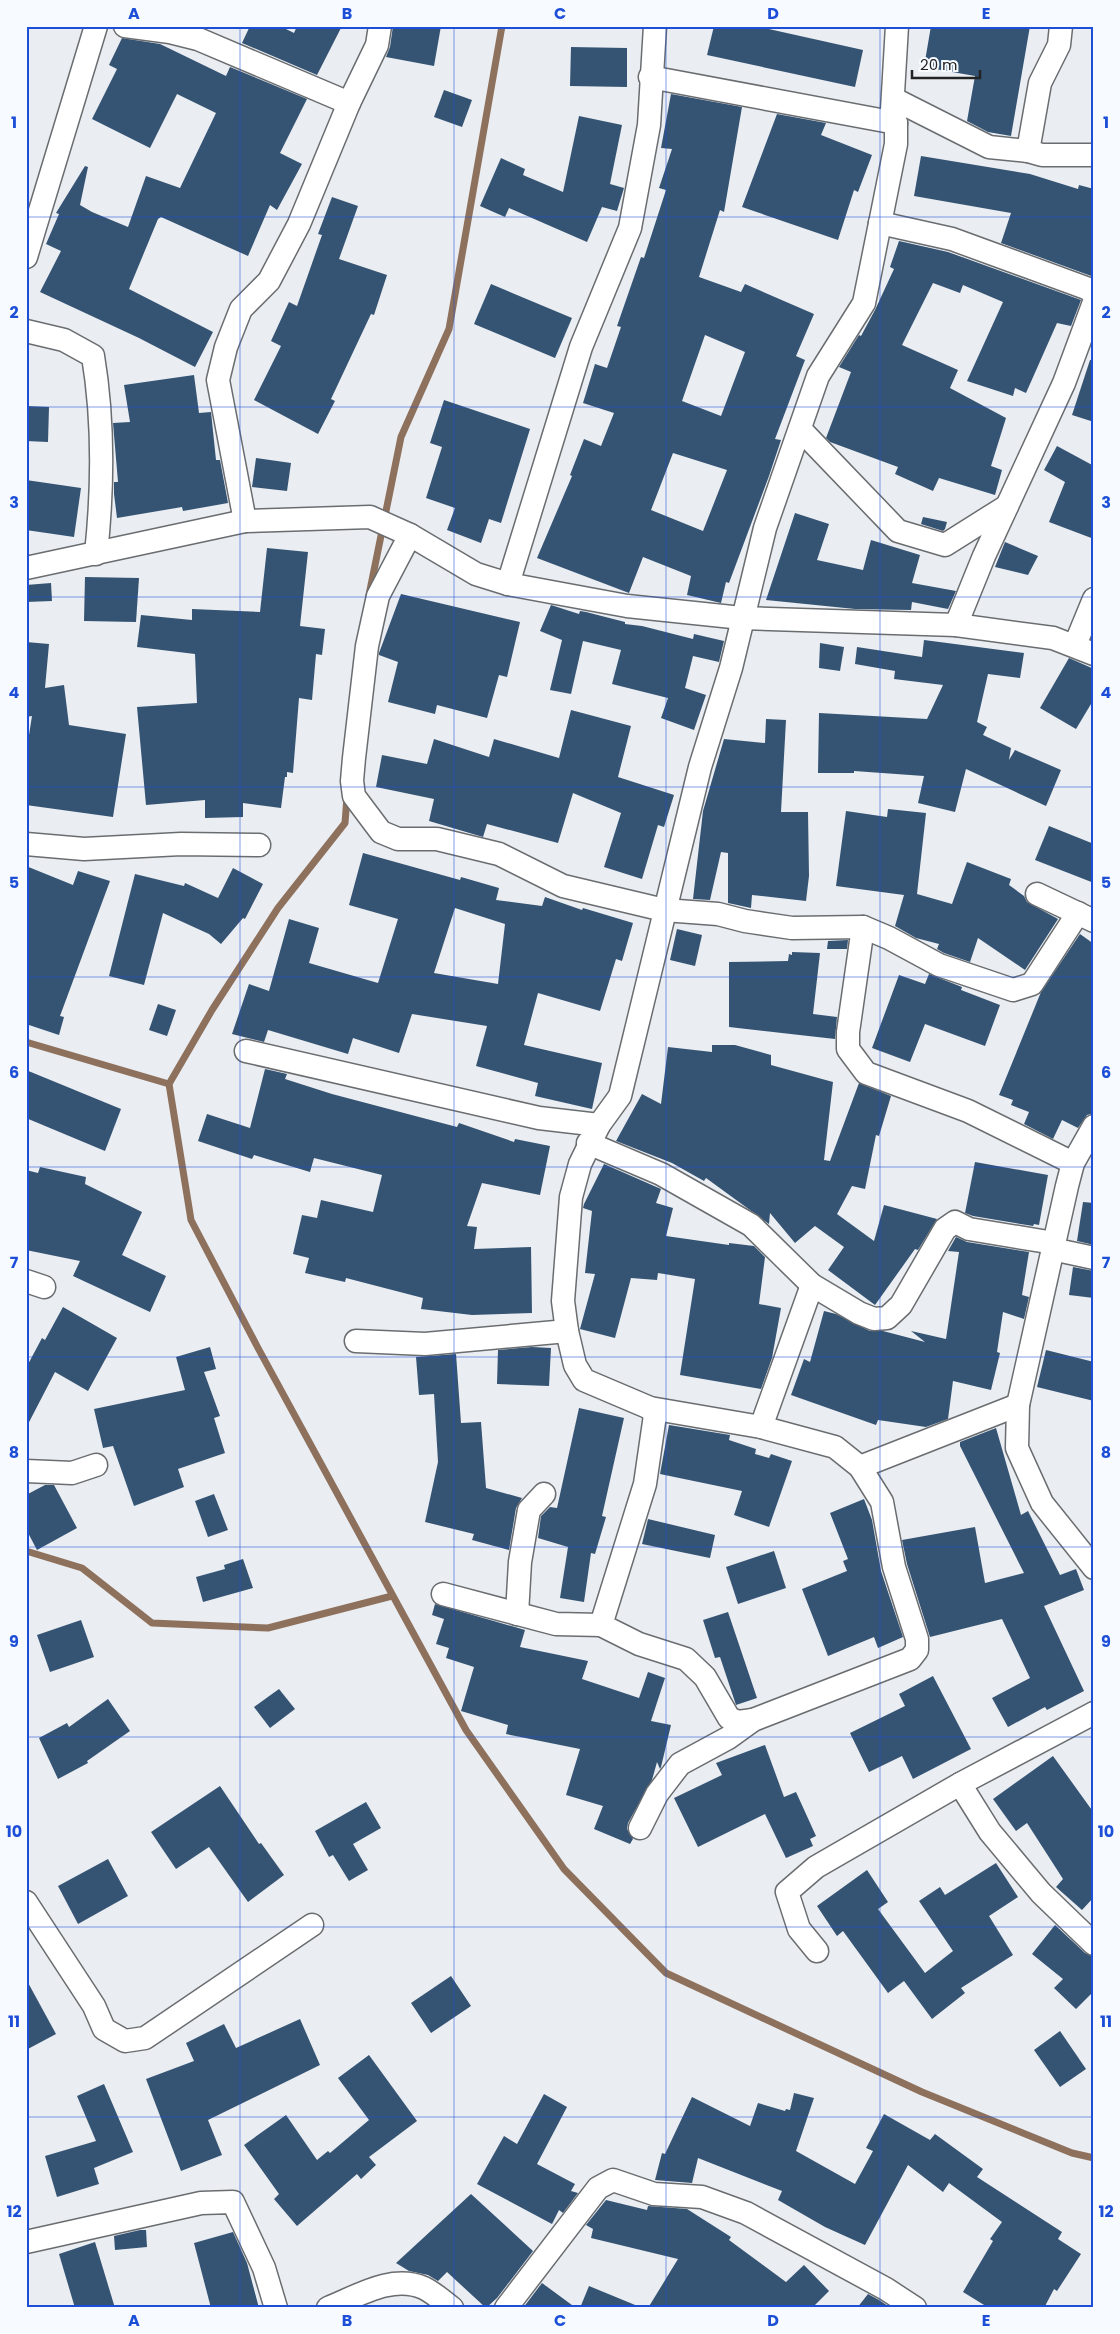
<svg xmlns="http://www.w3.org/2000/svg" width="1120" height="2334" viewBox="0 0 1120 2334" font-family="Poppins,sans-serif">
	<style>
		.lines { fill: none; stroke-linecap: round; stroke-linejoin: round }
		.stream { stroke: #8e715d; stroke-width: 7 }
		.building { fill: #355474; fill-rule: evenodd }
		.minor-casing { stroke: #6a6d70; stroke-width: 25 }
		.minor { stroke: #fff; stroke-width: 22 }
		.grid { fill: none; stroke: #1d4ed8; stroke-width: 1; stroke-opacity: 0.55 }
		.neatline { fill: none; stroke: #1d4ed8; stroke-width: 2 }
		.grid-label { font-size: 16px; text-anchor: middle; font-weight: bold; fill: #1d4ed8 }
	</style>
	<rect width="100%" height="100%" fill="#eaedf1"/>
	<g class="lines">
		<g class="stream">
			<path d="M369,595L401,437L449,329L502,26"/>
			<path d="M347,797L345,823L278,908L212,1010L169,1084L191,1220L258,1348L466,1730L564,1869L666,1973L922,2092L1072,2153L1094,2158"/>
			<path d="M26,1042L169,1084"/>
			<path d="M26,1551L82,1568L152,1623L268,1628L392,1596"/>
		</g>
	</g>
	<g class="building">
		<path d="M250,26H280L294,33L297,26H342L317,75L242,43Z"/>
		<path d="M393,26H441L434,66L386,57L390,47Z"/>
		<path d="M714,26H755L863,50L855,87L707,55Z"/>
		<path d="M931,26H1030L1011,136L988,132L967,121L975,76L924,67Z"/>
		<path d="M122,38L160,44L226,76L230,67L307,99L280,153L302,164L277,210L270,205L248,256L161,217L158,219L129,289L213,332L195,367L139,338L40,292L61,251L46,244L59,214L56,213L85,166L88,167L80,205L92,212L128,227L146,176L180,188L216,113L177,94L150,148L92,119L117,69L109,65Z"/>
		<path d="M571,47L627,48V87L570,86Z"/>
		<path d="M444,90L472,100L462,127L434,117Z"/>
		<path d="M671,94L742,107L724,212L720,210L699,277L741,292L745,284L814,314L796,356L805,360L775,439L781,440L769,476L729,583L726,582L721,603L687,595L691,576L643,557L629,593L537,558L572,476L570,475L584,439L601,446L614,413L583,403L595,364L607,368L621,327L617,326L641,257L644,258L666,190L659,188L672,149L661,148ZM705,335L745,352L721,416L682,401ZM673,453L727,470L703,531L651,510Z"/>
		<path d="M777,114L826,123L821,135L872,155L858,192L854,190L838,240L742,207Z"/>
		<path d="M579,116L622,125L610,184L624,188L617,211L602,207L587,242L509,208L505,217L480,206L501,158L525,169L523,175L563,192Z"/>
		<path d="M921,156L1030,174L1078,189L1079,185L1094,189V277L1001,243L1011,213L914,196Z"/>
		<path d="M332,197L358,206L339,259L387,275L374,315L371,314L331,399L335,401L318,434L254,400L281,346L271,341L289,302L297,306L322,235L318,234Z"/>
		<path d="M899,241L948,252L1081,300L1071,326L1057,323L1026,393L1015,388L1013,396L967,381L1003,302L963,285L960,293L933,283L902,345L958,370L950,388L1006,418L991,466L1002,470L995,495L939,478L933,491L895,474L898,467L830,442L826,438L851,372L839,367L859,335L861,336L875,310L894,269L890,267Z"/>
		<path d="M491,284L572,318L555,358L474,324Z"/>
		<path d="M1090,360H1094V422L1072,415Z"/>
		<path d="M194,375L199,413L211,412L216,460H220L228,503L183,511L182,507L117,518L114,494V482H118L113,423L130,422L124,385Z"/>
		<path d="M444,400L530,429L501,523L489,519L481,543L447,530L455,508L426,498L442,447L430,443Z"/>
		<path d="M26,406L49,407L48,442L26,441Z"/>
		<path d="M1057,446L1094,466V539L1049,522L1065,482L1044,470Z"/>
		<path d="M256,458L291,463L287,491L252,487Z"/>
		<path d="M26,480L81,488L74,537L26,530Z"/>
		<path d="M795,513L829,524L817,560L863,570L871,540L920,555L912,583L956,591L948,609L912,602L911,610L855,609L766,600Z"/>
		<path d="M923,517L947,522L945,529L943,531L921,524Z"/>
		<path d="M1005,542L1038,556L1028,575L995,567Z"/>
		<path d="M267,548L308,552L300,626L325,629L322,655L316,654L312,700L299,698L293,773L287,772V777H285L281,808L243,803V817L205,818V800L146,805L137,707L197,703L195,654L137,647L141,615L192,620V609L260,612Z"/>
		<path d="M85,577L139,578L136,622L84,621Z"/>
		<path d="M51,583L52,601L26,602V585Z"/>
		<path d="M401,594L520,622L507,677L499,675L487,718L437,705L435,714L388,702L398,662L379,655V653Z"/>
		<path d="M551,605L579,614L580,611L586,612L625,622V624L642,626L693,639L694,634L724,641L719,662L693,656L685,688L706,695L694,730L661,718L668,698L612,684L621,650L583,641L571,694L550,690L562,640L540,631Z"/>
		<path d="M924,640L1024,653L1020,678L988,674L977,722L987,727L983,735L1011,748L1009,760L1015,750L1061,770L1046,806L966,769L955,812L918,803L924,776L854,771V773H818L819,713L927,719L943,685L894,679L895,671L855,664L857,647L922,657Z"/>
		<path d="M26,642L49,644L45,688L64,685L69,725L126,734L113,817L26,805V754L32,716L26,717Z"/>
		<path d="M820,643L844,647L840,671L819,668Z"/>
		<path d="M1069,658L1094,669V699L1076,729L1040,708Z"/>
		<path d="M571,710L631,726L618,777L674,795L664,827L658,825L642,879L604,867L621,813L573,793L558,843L487,824L483,837L429,821L434,799L376,787L382,755L427,764L434,739L489,757L494,739L559,758Z"/>
		<path d="M766,719L786,720L781,812H808L809,876L806,901L752,895L751,908L728,903V853L721,852L710,900L693,899L703,811L724,739L765,743Z"/>
		<path d="M888,809L926,813L917,894L952,904L967,862L1011,879L1009,885L1024,896L1027,902L1058,919L1025,970L978,938L970,962L944,953L937,949L939,944L916,938L895,926L904,895L836,886L846,811L887,817Z"/>
		<path d="M1049,826L1094,844V883L1035,860Z"/>
		<path d="M363,853L460,880L461,877L499,888L496,900L542,906L545,897L582,910L583,908L633,923L622,961L616,959L600,1011L538,993L524,1045L602,1063L592,1109L535,1096L538,1083L476,1066L487,1026L412,1014L399,1053L353,1038L348,1054L268,1030L264,1042L232,1034L249,984L269,991L289,919L319,928L309,963L378,983L398,919L349,905ZM455,908L505,924L498,984L434,973Z"/>
		<path d="M26,866L73,885L78,871L110,881L60,1016L64,1017L59,1035L26,1024Z"/>
		<path d="M233,868L263,884L245,919L243,918L221,944L209,934L163,913L144,985L109,976L135,874L184,886L185,883L218,898Z"/>
		<path d="M677,929L702,935L695,966L670,960Z"/>
		<path d="M1080,934L1094,944V1113L1087,1115L1078,1128L1062,1120L1053,1139L1024,1124L1029,1112L1011,1105L1013,1100L999,1095L1041,992Z"/>
		<path d="M848,940L847,949H827L828,941Z"/>
		<path d="M792,952L820,953L813,1014L837,1017L835,1039L729,1027V962L788,961L789,954L792,955Z"/>
		<path d="M929,974L962,987L961,990L1000,1005L985,1046L925,1024L910,1062L872,1048L899,975L925,984Z"/>
		<path d="M158,1004L176,1010L167,1036L149,1030Z"/>
		<path d="M712,1045H735L771,1055V1065L833,1082L824,1160L830,1161L859,1083L891,1096L879,1136L876,1135L865,1189L852,1186L837,1214L874,1241L884,1205L937,1219L918,1250L915,1249L875,1305L828,1270L844,1247L815,1226L795,1243L770,1213L769,1224L706,1178L704,1181L672,1163L616,1141L642,1094L661,1104L668,1047L712,1052Z"/>
		<path d="M265,1069L287,1074L285,1079L332,1094L457,1127L459,1123L514,1142L515,1139L550,1146L540,1195L482,1183L467,1226L477,1227L474,1249L531,1247L532,1313L472,1315L421,1309L423,1298L346,1278L345,1282L305,1273L309,1258L293,1254L302,1215L317,1218L321,1200L373,1212L382,1175L314,1158L310,1172L254,1155L252,1159L198,1141L207,1114L250,1128Z"/>
		<path d="M26,1070L121,1109L105,1151L26,1118Z"/>
		<path d="M975,1162L1048,1175L1039,1225L1034,1224L1033,1226L973,1216L965,1213Z"/>
		<path d="M604,1164L661,1189L656,1203L673,1208L666,1236L729,1245V1243L754,1246L765,1257L759,1304L781,1308L772,1358L761,1389L680,1375L695,1279L658,1273L657,1280L631,1278L615,1338L580,1329L595,1274L585,1273L592,1211L583,1208L584,1204Z"/>
		<path d="M40,1167L86,1177L85,1184L142,1212L122,1255L166,1276L150,1312L73,1276L80,1261L26,1250V1170L38,1173Z"/>
		<path d="M1083,1202L1094,1203V1245L1077,1241Z"/>
		<path d="M956,1237L967,1242L1029,1252L1022,1295L1029,1297L1024,1319L1003,1312L997,1352L1000,1353L991,1390L953,1381L948,1419L926,1427L878,1420L876,1425L791,1395L804,1359L810,1362L824,1311L836,1314L870,1331H883L925,1342L911,1331L946,1339L959,1252L948,1251Z"/>
		<path d="M1073,1267L1094,1271V1298L1069,1295Z"/>
		<path d="M63,1307L117,1338L88,1391L55,1372L26,1428V1368L42,1338L45,1340Z"/>
		<path d="M210,1347L216,1369L204,1372L220,1416L214,1418L225,1453L178,1469L184,1487L134,1506L113,1446L103,1448L94,1409L185,1390L176,1357Z"/>
		<path d="M532,1347L551,1348L549,1386L497,1384L498,1350Z"/>
		<path d="M1046,1350L1094,1362V1401L1037,1387Z"/>
		<path d="M456,1354L461,1423L481,1422L486,1488L522,1498L516,1508L509,1550L472,1540L474,1534L425,1522L438,1462L434,1394L419,1395L416,1357Z"/>
		<path d="M579,1408L624,1418L602,1516L606,1517L595,1554L591,1553L584,1602L560,1598L568,1547L538,1538L541,1516L550,1507L557,1508Z"/>
		<path d="M669,1425L730,1435L729,1440L756,1449L755,1454L769,1458L771,1454L792,1461L769,1527L734,1515L742,1491L660,1474Z"/>
		<path d="M996,1428L1021,1515L1028,1511L1060,1575L1076,1569L1084,1590L1044,1606L1084,1691L1047,1710L1045,1707L1008,1727L992,1698L1030,1678L1002,1619L930,1637L907,1564L902,1540L975,1527L985,1583L1024,1573L960,1446V1442Z"/>
		<path d="M45,1485H54L77,1528L37,1550L26,1529V1495Z"/>
		<path d="M214,1494L228,1530L208,1537L195,1501Z"/>
		<path d="M864,1499L872,1520L881,1571L903,1637L878,1648L874,1637L828,1656L802,1589L847,1571L843,1561L848,1559L830,1513Z"/>
		<path d="M648,1519L715,1535L710,1558L642,1544Z"/>
		<path d="M774,1551L786,1588L738,1604L726,1567Z"/>
		<path d="M243,1559L253,1588L203,1602L196,1577L225,1569L224,1565Z"/>
		<path d="M435,1604L525,1630L520,1647L588,1661L582,1679L639,1698L648,1672L665,1678L651,1721L671,1725L661,1767L660,1769L657,1762L652,1780L628,1823L627,1829L633,1839L630,1844L594,1829L603,1806L566,1795L580,1749L506,1734L508,1725L461,1711L474,1667L446,1658L449,1648L436,1644L444,1619L432,1615Z"/>
		<path d="M728,1612L757,1698L736,1705L720,1657L715,1658L703,1620Z"/>
		<path d="M81,1620L94,1657L50,1672L37,1635Z"/>
		<path d="M933,1676L971,1749L913,1779L902,1756L869,1772L850,1733L905,1706L899,1694Z"/>
		<path d="M279,1689L295,1709L270,1728L254,1707Z"/>
		<path d="M108,1699L130,1731L87,1761L88,1763L58,1779L39,1738L67,1723L69,1727Z"/>
		<path d="M765,1745L784,1797L796,1792L816,1836L810,1839L813,1846L786,1858L765,1814L698,1847L674,1798L722,1775L716,1763Z"/>
		<path d="M1053,1756L1094,1813V1897L1082,1910L1056,1887L1063,1879L1027,1823L1016,1831L993,1799Z"/>
		<path d="M220,1786L259,1844L261,1843L284,1875L248,1902L209,1847L176,1869L151,1832Z"/>
		<path d="M366,1802L381,1828L353,1844L368,1870L349,1881L333,1855L329,1857L315,1831Z"/>
		<path d="M108,1859L128,1896L78,1924L58,1886Z"/>
		<path d="M996,1863L1018,1897L989,1916L1013,1955L961,1988L965,1993L932,2019L904,1981L888,1993L843,1931L837,1936L817,1906L867,1870L888,1902L878,1909L925,1973L953,1951L919,1901L940,1887L945,1895Z"/>
		<path d="M1055,1925L1085,1953L1094,1957V1991L1076,2009L1054,1988L1063,1979L1032,1954Z"/>
		<path d="M451,1976L471,2006L431,2033L411,2003Z"/>
		<path d="M26,1979L56,2034L26,2050Z"/>
		<path d="M300,2019L320,2065L208,2120L222,2155L181,2171L146,2079L194,2061L186,2043L224,2024L236,2048Z"/>
		<path d="M1060,2031L1086,2069L1060,2087L1034,2050Z"/>
		<path d="M369,2055L417,2121L369,2157L376,2165L361,2179L357,2174L297,2226L274,2199L279,2194L244,2145L286,2115L317,2160L328,2151L330,2153L369,2120L338,2078Z"/>
		<path d="M104,2084L133,2152L94,2168L99,2184L57,2197L45,2156L96,2141L77,2096Z"/>
		<path d="M794,2093L814,2098L796,2151L855,2184L873,2151L866,2148L884,2114L930,2140L935,2134L983,2169L977,2177L1062,2232L1058,2239L1081,2254L1057,2291L1054,2289L1044,2308H989L963,2292L993,2241L990,2239L1002,2222L949,2183L943,2192L908,2165L865,2245L825,2227L778,2200L782,2191L698,2158L692,2183L655,2180L662,2153L665,2154L692,2097L750,2126L758,2103L785,2111L786,2109L790,2110Z"/>
		<path d="M544,2094L567,2107L537,2164L575,2184L571,2191L578,2193L563,2213L559,2210L552,2224L477,2184L504,2136L517,2144Z"/>
		<path d="M471,2194L533,2251L497,2298L486,2308L447,2272L438,2281L428,2275L409,2271L396,2263Z"/>
		<path d="M606,2200L647,2210L648,2206L687,2209L731,2237L729,2240L786,2282L804,2265L829,2291L812,2308H648L678,2259L591,2238L593,2229L586,2225Z"/>
		<path d="M140,2230H146L147,2247L115,2250L114,2236Z"/>
		<path d="M233,2232L247,2263L259,2308H211L194,2243Z"/>
		<path d="M95,2242L115,2308H75L59,2254Z"/>
		<path d="M542,2283L576,2308H523Z"/>
		<path d="M589,2286L640,2307V2308H580Z"/>
		<path d="M868,2294L879,2300L891,2308H857Z"/>
	</g>
	<g class="lines">
		<g class="minor-casing">
			<g id="minor">
				<path d="M125,26L170,32L198,39L349,103"/>
				<path d="M650,77L896,123"/>
				<path d="M894,99L989,147L1028,151L1042,155H1094"/>
				<path d="M1028,151L1040,83L1059,45L1061,26"/>
				<path d="M880,223L952,239L1086,288L1094,293"/>
				<path d="M26,257L96,26"/>
				<path d="M26,331L64,340L93,356C104,422 103,488 96,554"/>
				<path d="M800,429L898,531L945,545L1007,506"/>
				<path d="M245,521L218,380L226,347L241,309L269,281L299,224L349,103L377,45L380,26"/>
				<path d="M410,535L378,596L367,646L354,758L352,781L354,796L381,832L398,839H437L499,854L563,886L664,910L718,914L745,921L792,928L863,927L889,938L939,965L1013,990L1032,984L1078,913"/>
				<path d="M26,568L245,521L370,517L410,535L476,574L508,584L627,606L742,618L956,625L1053,638L1094,654"/>
				<path d="M508,584L581,347L630,228L649,125L655,26"/>
				<path d="M956,625L984,556L1064,383L1094,302"/>
				<path d="M1075,645L1094,599"/>
				<path d="M26,844L84,849L181,844L259,845"/>
				<path d="M1037,894L1094,921"/>
				<path d="M863,927L848,1032V1049L866,1073L968,1111L1073,1163"/>
				<path d="M246,1051L539,1118L599,1125"/>
				<path d="M1094,1126L1073,1163L1067,1186L1018,1405L1017,1448L1042,1503L1094,1568"/>
				<path d="M588,1143L661,1174L751,1225L812,1285L859,1313L874,1319L887,1318L901,1305L945,1229L955,1222L969,1229L1054,1243"/>
				<path d="M1052,1249L1094,1258"/>
				<path d="M26,1281L44,1287"/>
				<path d="M356,1341L425,1344L567,1331"/>
				<path d="M761,1427L812,1285"/>
				<path d="M860,1467L1018,1405"/>
				<path d="M26,1471L72,1473L96,1465"/>
				<path d="M443,1594L556,1624L601,1625L639,1644L686,1659L705,1677L729,1718L738,1722L753,1720"/>
				<path d="M517,1614L520,1562L529,1510L544,1494"/>
				<path d="M601,1625L645,1484L655,1415L650,1408"/>
				<path d="M960,1784L990,1832L1041,1893L1094,1944"/>
				<path d="M640,1828L657,1794L680,1764L728,1738L753,1720L910,1659L917,1650V1639L894,1567L882,1502L860,1467L835,1447L761,1427L650,1408L584,1380L575,1365L567,1331L563,1301L571,1197L580,1164L599,1125L620,1096L700,767L731,668L765,528L818,376L864,303L896,144V123L892,110L897,26"/>
				<path d="M26,1902L94,2006L104,2029L125,2041L145,2038L312,1925"/>
				<path d="M817,1951L799,1929L787,1892L816,1867L960,1784L1094,1713"/>
				<path d="M26,2242L201,2203L233,2202L264,2268L276,2308"/>
				<path d="M328,2308C358,2296 392,2274 424,2288C434,2293 443,2301 452,2308"/>
				<path d="M506,2308L598,2188L613,2180L654,2194L702,2197L746,2213L886,2289L915,2308"/>
			</g>
		</g>
		<use href="#minor" class="minor"/>
	</g>
	<path class="grid" d="M240,26V2308M454,26V2308M666,26V2308M880,26V2308M26,217H1094M26,407H1094M26,597H1094M26,787H1094M26,977H1094M26,1167H1094M26,1357H1094M26,1547H1094M26,1737H1094M26,1927H1094M26,2117H1094"/>
	<rect width="1120" height="2334" fill="none" stroke="#f7fbff" stroke-width="55"/>
	<path d="M912 70v8h68v-8" fill="none" stroke="#222325" stroke-width="2.5"/>
	<text x="920" y="70" font-size="15" fill="#222325" stroke="#f7fbff" stroke-width="4" paint-order="stroke">20 m</text>
	<rect x="28" y="28" width="1064" height="2278" class="neatline"/>
	<g class="grid-label">
		<text x="134" y="19">A</text>
		<text x="347" y="19">B</text>
		<text x="560" y="19">C</text>
		<text x="773" y="19">D</text>
		<text x="986" y="19">E</text>
		<text x="14" y="128">1</text>
		<text x="1106" y="128">1</text>
		<text x="14" y="318">2</text>
		<text x="1106" y="318">2</text>
		<text x="14" y="508">3</text>
		<text x="1106" y="508">3</text>
		<text x="14" y="698">4</text>
		<text x="1106" y="698">4</text>
		<text x="14" y="888">5</text>
		<text x="1106" y="888">5</text>
		<text x="14" y="1078">6</text>
		<text x="1106" y="1078">6</text>
		<text x="14" y="1268">7</text>
		<text x="1106" y="1268">7</text>
		<text x="14" y="1458">8</text>
		<text x="1106" y="1458">8</text>
		<text x="14" y="1647">9</text>
		<text x="1106" y="1647">9</text>
		<text x="14" y="1837">10</text>
		<text x="1106" y="1837">10</text>
		<text x="14" y="2027">11</text>
		<text x="1106" y="2027">11</text>
		<text x="14" y="2217">12</text>
		<text x="1106" y="2217">12</text>
		<text x="134" y="2326">A</text>
		<text x="347" y="2326">B</text>
		<text x="560" y="2326">C</text>
		<text x="773" y="2326">D</text>
		<text x="986" y="2326">E</text>
	</g>
</svg>
